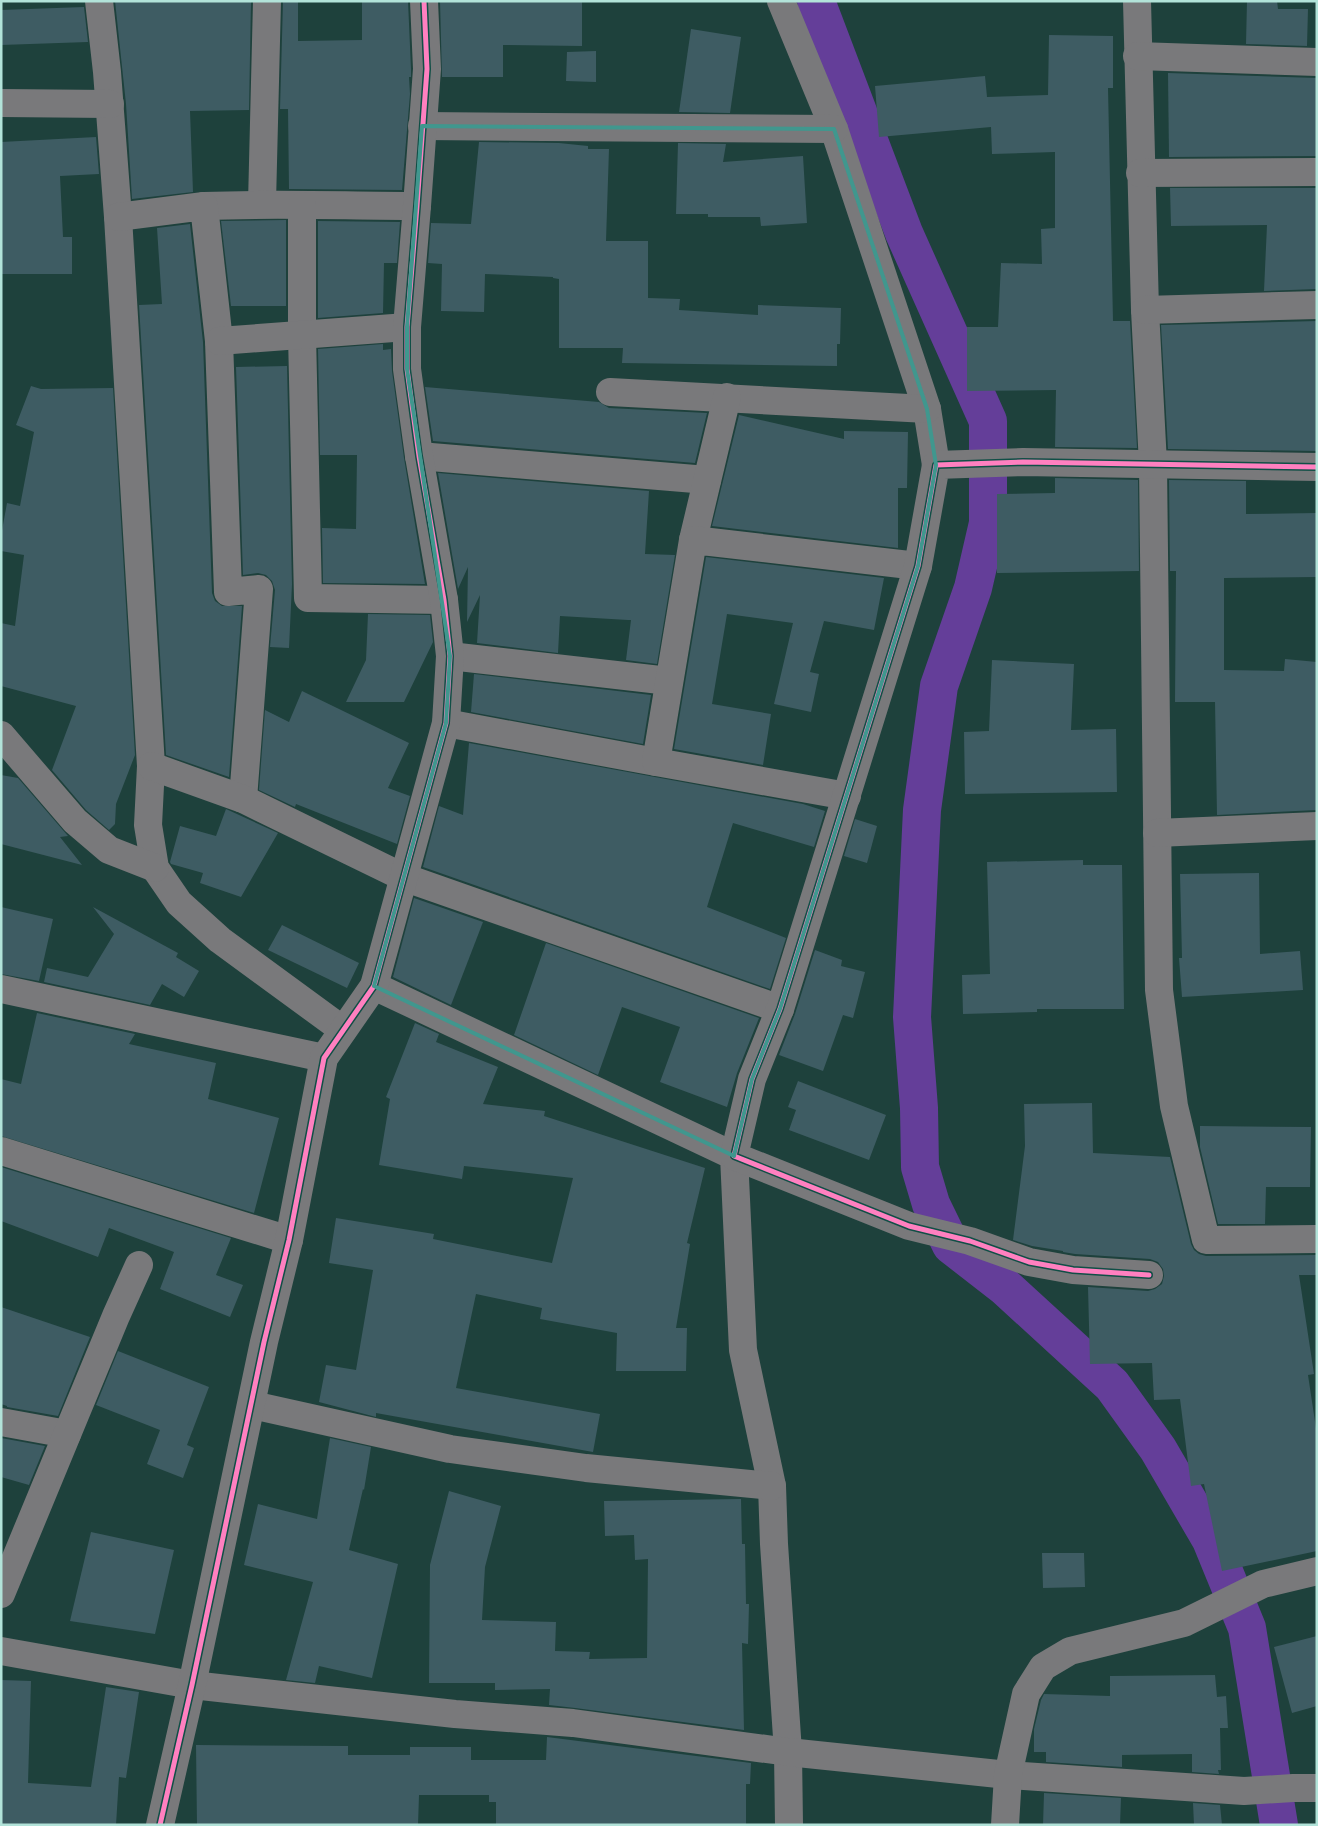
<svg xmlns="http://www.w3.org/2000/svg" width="1318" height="1826" viewBox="0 0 1318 1826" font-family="Ubuntu,sans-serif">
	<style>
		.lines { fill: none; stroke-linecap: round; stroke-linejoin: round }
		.canal { stroke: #643e99; stroke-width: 38 }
		.building { fill: #3e5c63 }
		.minor { stroke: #79797b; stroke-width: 28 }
		.cycleway-casing { stroke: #104f46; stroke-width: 8 }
		.cycleway { stroke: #ff80c0; stroke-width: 5 }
		.marked { fill: none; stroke: #40978e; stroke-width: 4; stroke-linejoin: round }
	</style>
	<rect width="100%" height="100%" fill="#1e413c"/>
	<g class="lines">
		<path class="canal" d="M816,1L904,233L988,421V523L973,588L939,686L922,810L912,1017L919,1108L920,1167L931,1204L951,1245L1005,1287L1112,1385L1158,1449L1211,1540L1247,1628L1279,1825"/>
	</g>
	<g class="building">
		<path d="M115,1H251L249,110L190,111L193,192L132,199L126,104Z"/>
		<path d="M283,1H298V41L362,40V1H408L411,69V77H409L410,94L402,190L289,189L288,109H280Z"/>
		<path d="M440,1H582V46L503,45V77H442Z"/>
		<path d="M1247,1H1277L1278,9H1308L1307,46L1246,44Z"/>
		<path d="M84,7L88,42L1,45V10Z"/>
		<path d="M691,29L741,37L730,113L679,112Z"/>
		<path d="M1049,35L1113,36V88H1108L1113,321H1130L1137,448L1055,447L1056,390L967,391V327H998L1001,263L1042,264L1041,229L1055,228V152L992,154L991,127L879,137L875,86L985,76L987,97L1048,95Z"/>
		<path d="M596,51V82L566,81L567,52Z"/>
		<path d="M1168,73L1317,78V156L1169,157Z"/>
		<path d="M96,137L99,174L60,176L63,237H72V274H1V142Z"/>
		<path d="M479,142L559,143L588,146V149H609L606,241H648V298L680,299L679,310L758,315V305L841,308L840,344H837V366L622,363L623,348H559V279L553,278V277L485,274L484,312L441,311L442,264L428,263L431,223L471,224Z"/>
		<path d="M678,143L726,144L723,162L803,156L807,223L761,226L760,217H708V214H676Z"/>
		<path d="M1170,188H1317V289L1264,291L1267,225L1171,226Z"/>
		<path d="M286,220V306H231L221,221Z"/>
		<path d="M318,221L400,222L397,263H384L383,313L318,318Z"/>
		<path d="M190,224L203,342L212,593L215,601L222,606H242L229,777L166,755L139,305L162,304L157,228Z"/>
		<path d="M1317,321V451L1168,449L1161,325Z"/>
		<path d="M383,344V350L391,349L392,371L404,458L425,584L323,583L322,528L356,529L357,455H320L318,349Z"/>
		<path d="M287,366L292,584L289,648L270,647L275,590L272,581L266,575L258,573L243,575L236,367Z"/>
		<path d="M31,386L41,389L113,388L135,755L116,804L115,824L109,830L86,810L52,770L76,706L1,686V623L15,626L24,555L1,551V536L7,503L20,506L34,432L16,425Z"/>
		<path d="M425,387L599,402L609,408L707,413L695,463L433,441Z"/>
		<path d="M739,415L844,439V431L908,432L907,488H898V548L712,526Z"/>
		<path d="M438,473L649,491L645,554L675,555L657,664L626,660L631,620H628L560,616L558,653L477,643L480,595L467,622L468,567L458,589Z"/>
		<path d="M1055,478L1138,480L1139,571L997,573V494L1055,493Z"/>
		<path d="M1169,480L1246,481V514L1317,513V577L1224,578V670L1284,671L1285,659L1317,662V810L1217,815L1215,702H1175L1176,571H1170Z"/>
		<path d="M706,557L884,578L874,630L824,621L810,672L819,674L811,712L774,704L793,623L727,614L712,704L771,714L763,765L674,749Z"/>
		<path d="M368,614L430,615L433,642L404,702H346L366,660Z"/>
		<path d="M992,660L1074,664L1071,730L1116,729L1117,792L965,794L964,732L989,731Z"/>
		<path d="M474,674L651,695L643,744L471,712Z"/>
		<path d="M302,691L409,743L388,788L410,796L397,844L296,804L295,807L259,790L265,710L289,722Z"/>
		<path d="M469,743L803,804L825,811L814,847L733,823L707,907L786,938L770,989L423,867L439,806L463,815Z"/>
		<path d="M1,775L18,778L68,836L60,837L82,865L1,844Z"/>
		<path d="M226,809L278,833L241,897L200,883L203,873L171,864L170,862L180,826L216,836Z"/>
		<path d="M855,819L877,826L867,863L844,856Z"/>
		<path d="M1083,860V865H1122L1124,1009H1037V1012L963,1014L962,975L990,974L987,862Z"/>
		<path d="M1259,873L1260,954L1300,951L1303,990L1182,997L1179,958H1182L1180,874Z"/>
		<path d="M414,898L483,922L451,1005L393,977Z"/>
		<path d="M1,907L53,919L39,981L1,974Z"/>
		<path d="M93,907L178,953L176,957L199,971L184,997L162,984L150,1005L44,982L47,968L88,977L114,934Z"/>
		<path d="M282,925L359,963L347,988L268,950Z"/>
		<path d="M546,943L759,1018L737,1073L727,1107L660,1082L680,1027L622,1007L598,1075L514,1035Z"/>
		<path d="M815,950L842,960L841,966L865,972L853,1018L843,1015L823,1071L779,1055L795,1014Z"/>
		<path d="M37,1013L135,1034L129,1044L216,1063L208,1099L279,1118L254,1213L1,1136V1079L21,1084Z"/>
		<path d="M415,1023L439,1034L436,1042L498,1067L483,1104L545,1111L544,1116L705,1168L687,1243L690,1244L676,1328H687L686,1371H616L617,1333L540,1319L542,1308L476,1294L456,1388L600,1414L593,1452L376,1413V1417L319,1402L326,1365L356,1370L373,1270L329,1263L336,1218L434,1234L433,1239L552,1263L573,1178L464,1166L462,1179L379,1165L390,1099L386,1097Z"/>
		<path d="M798,1081L886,1115L869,1160L789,1130L796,1110L788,1107Z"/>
		<path d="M1092,1103L1093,1153L1170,1157L1191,1244L1194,1250L1199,1254L1206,1256L1317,1255V1275H1299L1314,1374L1308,1375L1317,1435V1551L1222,1571L1204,1484L1191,1486L1180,1399L1154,1400L1152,1363L1090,1364L1088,1287L1148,1291L1155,1289L1162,1284L1164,1276L1163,1269L1158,1262L1150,1259L1075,1254L1063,1252V1251L1032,1246L1013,1240L1025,1146L1024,1104Z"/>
		<path d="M1200,1126L1311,1127L1310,1187H1266L1265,1224H1218L1200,1147Z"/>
		<path d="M1,1167L231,1238L216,1275L243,1285L230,1317L160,1289L174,1252L109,1228L98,1257L1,1221Z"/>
		<path d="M1,1307L90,1337L58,1416L7,1407V1406L1,1404Z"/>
		<path d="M118,1351L209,1387L187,1445L194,1448L183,1478L147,1464L160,1430L96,1405Z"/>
		<path d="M1,1438L45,1446L29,1485L1,1477Z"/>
		<path d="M330,1438L371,1447L364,1490L363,1489L349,1550L398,1564L372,1678L319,1666L315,1683L286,1680L313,1582L244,1565L258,1504L317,1519Z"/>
		<path d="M449,1491L501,1506L485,1567L482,1620L556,1622L555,1651L590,1652L589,1659L647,1658L648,1559L635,1560L634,1535L605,1536L604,1501L741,1499L742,1544H745L746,1604H749L748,1644L742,1643L744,1730L575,1708L549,1705L550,1689L495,1690V1683H429L430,1565Z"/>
		<path d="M91,1532L174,1550L155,1634L70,1621Z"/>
		<path d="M1042,1553H1084L1085,1587L1043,1588Z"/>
		<path d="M1317,1636V1706L1292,1713L1274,1647Z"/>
		<path d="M1215,1675L1217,1697L1226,1696L1228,1728H1220L1221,1770H1218L1219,1774L1192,1772V1754L1122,1755V1767L1046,1762V1752H1034V1729L1041,1700L1044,1694L1110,1696V1676Z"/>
		<path d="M1,1680L31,1681L28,1783L91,1787L106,1687L139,1692L126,1778L119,1777L116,1825H1Z"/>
		<path d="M547,1737L751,1763L750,1784H746V1825H496V1802H489V1795H419L418,1825H197L196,1745L348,1746V1755H410V1747H471V1760H546Z"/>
		<path d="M1044,1793L1121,1798L1120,1825H1043Z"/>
		<path d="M1193,1803L1220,1805L1222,1825H1194Z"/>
	</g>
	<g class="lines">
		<g class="minor">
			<path d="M99,1L107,72L118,217L151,766L148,825L155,868L179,903L220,940L343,1030"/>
			<path d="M781,1L834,129L927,409L936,465"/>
			<path d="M1137,1L1145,310L1153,464L1159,990L1174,1106L1206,1240L1317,1239"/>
			<path d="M1137,56L1317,62"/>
			<path d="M1,103L110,104"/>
			<path d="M422,126L834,129"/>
			<path d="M1140,173L1317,172"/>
			<path d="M262,203L267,1"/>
			<path d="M204,206C275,203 346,206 417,206"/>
			<path d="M302,206V335L308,598L444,600"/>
			<path d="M118,217L204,206L219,341L228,592L259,589L243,799"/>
			<path d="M1145,310L1317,305"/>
			<path d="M219,341L407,327"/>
			<path d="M610,392L927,409"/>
			<path d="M419,456L707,480"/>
			<path d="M693,540L727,397"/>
			<path d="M450,656L669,681"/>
			<path d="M446,723L656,762"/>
			<path d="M1,735L75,821L109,850L155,868"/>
			<path d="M151,766L243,799L403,877L780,1009"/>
			<path d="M847,796L656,762L693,540L918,566"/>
			<path d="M1157,833L1317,826"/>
			<path d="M374,986L734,1156L743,1350L772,1486L774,1544L788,1752L789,1825"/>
			<path d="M1,989L324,1058"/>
			<path d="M1,1151L289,1240"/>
			<path d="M1149,1275L1073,1270L1029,1262L970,1241L909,1226L734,1156L752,1079L780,1009L918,566L936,465L1023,462L1317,467"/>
			<path d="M252,1405L450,1449L586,1468L772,1486"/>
			<path d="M1,1422L67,1434"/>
			<path d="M1,1594L116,1316L139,1265"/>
			<path d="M1,1651L192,1685L455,1714L573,1723L788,1752L1008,1775L1244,1791L1293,1788H1317"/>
			<path d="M160,1825L192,1685L264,1342L289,1240L324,1058L374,986L446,723L450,656L444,600L419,456L407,369V327L417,206L427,69L424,1"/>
			<path d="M1005,1825L1008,1775L1026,1694L1043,1667L1070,1651L1184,1623L1263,1584L1317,1571"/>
		</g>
		<g class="cycleway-casing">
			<g id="cycleway">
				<path d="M1149,1275L1073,1270L1029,1262L970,1241L909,1226L734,1156L752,1079L780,1009L918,566L936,465L1023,462L1317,467"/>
				<path d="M160,1825L192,1685L264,1342L289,1240L324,1058L374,986L446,723L450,656L444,600L419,456L407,369V327L417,206L427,69L424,1"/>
			</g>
		</g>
		<use href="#cycleway" class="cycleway"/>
	</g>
	<path class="marked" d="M422,126L834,129L927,409L936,465L918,566L780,1009L752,1079L734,1156L374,986L446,723L450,656L407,369V327Z"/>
	<rect width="1318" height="1826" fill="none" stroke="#b2e3d9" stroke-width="5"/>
</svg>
